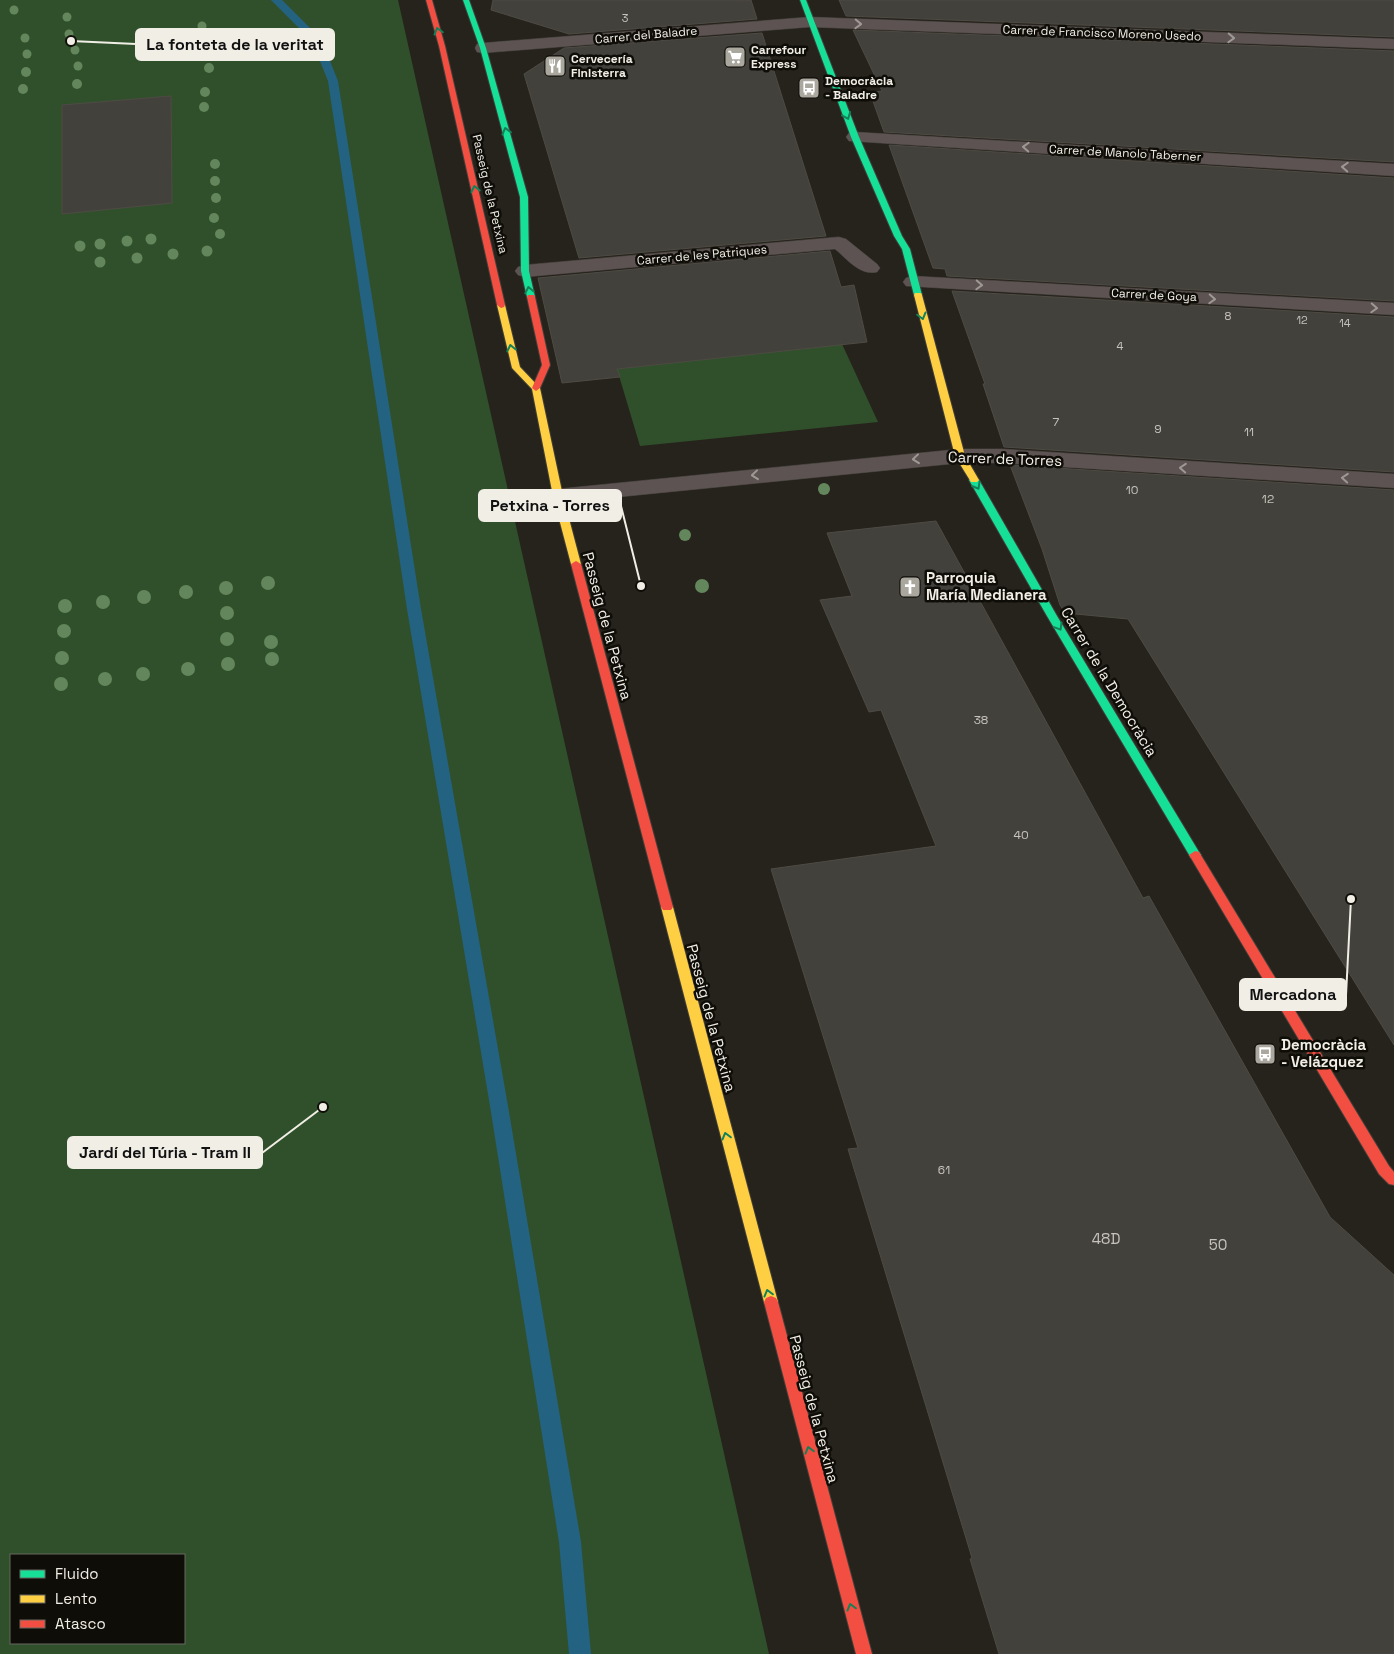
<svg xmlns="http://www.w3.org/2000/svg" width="1394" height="1654" viewBox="0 0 1394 1654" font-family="'Space Grotesk',sans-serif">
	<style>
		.green { fill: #30502b; fill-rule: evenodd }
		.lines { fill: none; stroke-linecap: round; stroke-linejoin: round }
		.stream { fill: #246281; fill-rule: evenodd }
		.building { fill: #43413c; stroke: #4e4b44 }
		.street-casing { stroke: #423f39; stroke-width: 1 }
		.fast-casing { stroke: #423f39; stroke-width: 2 }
		.slow-casing { stroke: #423f39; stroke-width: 2 }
		.jam-casing { stroke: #423f39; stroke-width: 2 }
		.street { fill: #5c5352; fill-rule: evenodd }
		.fast { fill: #16e098; fill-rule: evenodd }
		.slow { fill: #ffcf43; fill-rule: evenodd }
		.jam { fill: #f24e42; fill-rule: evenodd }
		.tree { fill: #64865c }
		.oneway { stroke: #9f9995 }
		.oneway2 { stroke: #138157 }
		.labels { text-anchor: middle; stroke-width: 5; stroke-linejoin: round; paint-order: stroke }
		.far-number-label { font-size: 11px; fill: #c6c3bc }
		.far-street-label { font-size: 12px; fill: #f1eee6; stroke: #0f0d08 }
		.far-poi-label { font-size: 12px; font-weight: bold; fill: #f1eee6; stroke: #0f0d08; text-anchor: start }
		.number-label { font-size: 12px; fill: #c6c3bc }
		.street-label { font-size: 15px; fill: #f1eee6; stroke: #0f0d08 }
		.poi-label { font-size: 15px; font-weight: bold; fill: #f1eee6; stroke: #0f0d08; text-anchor: start }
		.near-number-label { font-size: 15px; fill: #c6c3bc }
		.leader { fill: none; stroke: #f1eee6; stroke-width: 2 }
		.callout-dot { fill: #f1eee6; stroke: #0f0d08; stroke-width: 2 }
		.callout { fill: #f1eee6; stroke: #f1eee6; stroke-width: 2 }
		.callout-label { font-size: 16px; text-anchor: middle; font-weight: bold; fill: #111 }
	</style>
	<rect width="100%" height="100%" fill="#26231c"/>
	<g class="green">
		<path d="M0,0H398L769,1654H0ZM11,1555H184V1643H11Z"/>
		<path d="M842,344L878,422L640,446L617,369Z"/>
	</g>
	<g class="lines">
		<path class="stream" d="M271,0H282L310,28L328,56L338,81L421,609L508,1106L581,1542L591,1654H569L559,1542L490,1106L407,609L328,81L318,56L303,32Z"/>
	</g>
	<g class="building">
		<path d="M493,0H751L757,19L569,34L491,10Z"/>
		<path d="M839,0H1394V37L846,16Z"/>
		<path d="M853,30L1394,51V162L884,132L870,93L882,91Z"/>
		<path d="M762,33L826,236L579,258L524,74L564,48Z"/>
		<path d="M171,96L172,203L62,214V105Z"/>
		<path d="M889,145L1394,178V301L947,276L945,269L933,268Z"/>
		<path d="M830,251L841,287L854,285L867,342L617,369L620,377L562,383L538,278Z"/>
		<path d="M952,291L1394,317V472L1004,447L983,384H985Z"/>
		<path d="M1010,465L1394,490V1045L1128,619L1065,613L1060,605L1042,549Z"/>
		<path d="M936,521L1143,898L1149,896L1330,1217L1394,1275V1654H999L970,1559L972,1558L848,1149L858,1148L771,869L936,846L881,710L869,712L820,600L852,596L827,533Z"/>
	</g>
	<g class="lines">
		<g class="street-casing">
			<g id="street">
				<path d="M810,17L1394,39V49L810,27L483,53L477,52L475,48L477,44L483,43Z"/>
				<path d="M855,132L1394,164V176L849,141L846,137L849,133Z"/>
				<path d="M839,237L846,239L877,264L880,268L877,272C860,276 847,259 835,249L525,277L518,275L515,271L518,267L525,265Z"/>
				<path d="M913,276L1394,303V315L906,286L903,282L906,278Z"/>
				<path d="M960,449H1002L1394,474V488L1002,463H960L558,503L550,501L546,496L550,491L558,489Z"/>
			</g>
		</g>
		<g class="fast-casing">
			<g id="fast">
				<path d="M463,0H469L486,48L528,197L529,271L535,297L531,299L527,297L521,271L520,197L480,48Z"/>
				<path d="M800,0H806L859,137L902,236L910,249L922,295L921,297H915L914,295L902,249L894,236L851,137Z"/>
				<path d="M974,477L979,480L1057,616L1199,852L1201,855L1199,858H1191L1047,616L969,480Z"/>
			</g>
		</g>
		<g class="slow-casing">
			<g id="slow">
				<path d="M915,293H921L922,295L965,456L979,480L977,482H971L955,456L914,295Z"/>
				<path d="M501,302L505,305L520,367L540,388L563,496L581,564L579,566H573L571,564L553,496L532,389L512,368L497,305Z"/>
				<path d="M667,903L671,904L673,907L778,1302L776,1306L771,1308L766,1306L764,1302L661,907L663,904Z"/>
			</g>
		</g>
		<g class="jam-casing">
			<g id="jam">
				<path d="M426,0H432L445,46L505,305L504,307L501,308L497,305L439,46Z"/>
				<path d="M528,295H534L535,297L550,365L540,388L536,391L532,388L542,365L527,297Z"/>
				<path d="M576,561L581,564L673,907L671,910H663L661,907L571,564Z"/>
				<path d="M1195,851L1199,852L1389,1166L1394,1172V1185L1389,1184L1379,1174L1191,858L1189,855Z"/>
				<path d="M771,1296L776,1298L778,1302L872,1654H856L764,1302L766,1298Z"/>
			</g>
		</g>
		<use href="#street" class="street"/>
		<use href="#fast" class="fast"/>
		<use href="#slow" class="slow"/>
		<use href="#jam" class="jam"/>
	</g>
	<g class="tree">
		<circle cx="14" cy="10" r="4.5"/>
		<circle cx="67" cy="17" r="4.5"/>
		<circle cx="202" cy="26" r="4.5"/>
		<circle cx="69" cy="34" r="4.5"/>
		<circle cx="25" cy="38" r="4.5"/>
		<circle cx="75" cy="50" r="4.5"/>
		<circle cx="27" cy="54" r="4.5"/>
		<circle cx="78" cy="66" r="4.5"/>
		<circle cx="209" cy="68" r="5"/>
		<circle cx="26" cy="72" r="5"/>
		<circle cx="77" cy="84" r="5"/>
		<circle cx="23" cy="89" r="5"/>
		<circle cx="205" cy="92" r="5"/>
		<circle cx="204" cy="107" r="5"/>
		<circle cx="215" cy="164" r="5"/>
		<circle cx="215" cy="181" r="5"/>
		<circle cx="216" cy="198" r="5"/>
		<circle cx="214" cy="218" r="5"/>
		<circle cx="220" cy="234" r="5"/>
		<circle cx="151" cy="239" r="5.5"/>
		<circle cx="127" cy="241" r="5.5"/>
		<circle cx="100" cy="244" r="5.5"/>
		<circle cx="80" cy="246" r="5.5"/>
		<circle cx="207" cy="251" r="5.5"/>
		<circle cx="173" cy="254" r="5.5"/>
		<circle cx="137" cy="258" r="5.5"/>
		<circle cx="100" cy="262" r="5.5"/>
		<circle cx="824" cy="489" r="6"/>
		<circle cx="685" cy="535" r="6"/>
		<circle cx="268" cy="583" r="7"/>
		<circle cx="702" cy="586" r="7"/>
		<circle cx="226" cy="588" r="7"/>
		<circle cx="186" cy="592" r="7"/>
		<circle cx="144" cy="597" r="7"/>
		<circle cx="103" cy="602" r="7"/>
		<circle cx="65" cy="606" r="7"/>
		<circle cx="227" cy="613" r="7"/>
		<circle cx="64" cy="631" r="7"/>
		<circle cx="227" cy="639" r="7"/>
		<circle cx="271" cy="642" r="7"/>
		<circle cx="62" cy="658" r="7"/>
		<circle cx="272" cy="659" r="7"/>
		<circle cx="228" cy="664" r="7"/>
		<circle cx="188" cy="669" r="7"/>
		<circle cx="143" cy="674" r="7"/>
		<circle cx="105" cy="679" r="7"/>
		<circle cx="61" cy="684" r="7"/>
	</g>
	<defs><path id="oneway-chevron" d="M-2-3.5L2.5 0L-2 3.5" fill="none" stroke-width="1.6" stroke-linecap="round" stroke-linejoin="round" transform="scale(1.25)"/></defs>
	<g class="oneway">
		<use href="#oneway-chevron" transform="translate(858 24) rotate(2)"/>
		<use href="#oneway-chevron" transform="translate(1231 38) rotate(2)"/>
		<use href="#oneway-chevron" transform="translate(1026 147) rotate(-177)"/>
		<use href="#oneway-chevron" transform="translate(1345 167) rotate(-177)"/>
		<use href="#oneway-chevron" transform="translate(979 285) rotate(3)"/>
		<use href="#oneway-chevron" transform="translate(1212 299) rotate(3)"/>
		<use href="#oneway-chevron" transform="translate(1374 308) rotate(3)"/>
		<use href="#oneway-chevron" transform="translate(916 459) rotate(174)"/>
		<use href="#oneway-chevron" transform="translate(1183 468) rotate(-176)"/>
		<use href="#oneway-chevron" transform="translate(755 475) rotate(174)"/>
		<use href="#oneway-chevron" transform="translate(1345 478) rotate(-176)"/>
	</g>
	<g class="oneway2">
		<use href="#oneway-chevron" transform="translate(438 31) rotate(-106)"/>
		<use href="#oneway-chevron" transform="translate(847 116) rotate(68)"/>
		<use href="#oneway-chevron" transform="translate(506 131) rotate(-105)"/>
		<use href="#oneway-chevron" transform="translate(475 189) rotate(-103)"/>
		<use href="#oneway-chevron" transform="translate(529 290) rotate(-102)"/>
		<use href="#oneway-chevron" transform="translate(922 316) rotate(75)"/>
		<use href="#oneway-chevron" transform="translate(511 348) rotate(-103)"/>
		<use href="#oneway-chevron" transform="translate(977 486) rotate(60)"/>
		<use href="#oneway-chevron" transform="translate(1059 627) rotate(59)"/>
		<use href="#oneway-chevron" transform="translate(726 1136) rotate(-105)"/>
		<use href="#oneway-chevron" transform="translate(768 1293) rotate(-105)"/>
		<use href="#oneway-chevron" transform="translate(809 1450) rotate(-105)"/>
		<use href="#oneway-chevron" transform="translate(851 1607) rotate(-105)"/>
	</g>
	<defs>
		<g id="supermarket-square" transform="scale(1.125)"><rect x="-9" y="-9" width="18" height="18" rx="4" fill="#aaa79f" stroke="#0f0d08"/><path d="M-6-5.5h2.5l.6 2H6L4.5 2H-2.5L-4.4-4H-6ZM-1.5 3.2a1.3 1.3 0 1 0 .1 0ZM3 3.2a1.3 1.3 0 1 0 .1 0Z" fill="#fff"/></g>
		<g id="restaurant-square" transform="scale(1.125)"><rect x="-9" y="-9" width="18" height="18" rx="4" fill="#aaa79f" stroke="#0f0d08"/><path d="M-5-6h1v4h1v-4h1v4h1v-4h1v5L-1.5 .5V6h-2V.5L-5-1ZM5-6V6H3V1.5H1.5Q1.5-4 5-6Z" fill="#fff"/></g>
		<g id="bus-square" transform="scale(1.125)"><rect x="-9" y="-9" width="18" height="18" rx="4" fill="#aaa79f" stroke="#0f0d08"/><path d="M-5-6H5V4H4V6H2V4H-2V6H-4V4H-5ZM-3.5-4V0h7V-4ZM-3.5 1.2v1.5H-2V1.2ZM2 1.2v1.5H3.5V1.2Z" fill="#fff"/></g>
		<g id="church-square" transform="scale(1.125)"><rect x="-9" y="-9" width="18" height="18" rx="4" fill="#aaa79f" stroke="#0f0d08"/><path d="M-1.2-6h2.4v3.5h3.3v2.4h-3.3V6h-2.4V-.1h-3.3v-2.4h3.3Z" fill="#fff"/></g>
	</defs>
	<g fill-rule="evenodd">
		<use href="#supermarket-square" x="735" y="57"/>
		<use href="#restaurant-square" x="555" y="66"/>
		<use href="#bus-square" x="809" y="88"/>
		<use href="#church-square" x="910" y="587"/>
		<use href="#bus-square" x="1265" y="1054"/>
	</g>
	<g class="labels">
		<g class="far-number-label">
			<text x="625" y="22">3</text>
			<text x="1228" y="320">8</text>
			<text x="1302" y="324">12</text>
			<text x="1345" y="327">14</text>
			<text x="1120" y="350">4</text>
		</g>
		<g class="far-street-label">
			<text transform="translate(1102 33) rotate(2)" y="4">Carrer de Francisco Moreno Usedo</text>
			<text transform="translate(646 35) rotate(-5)" y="4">Carrer del Baladre</text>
			<text transform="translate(1125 153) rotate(3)" y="4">Carrer de Manolo Taberner</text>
			<text transform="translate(490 194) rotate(77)" y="4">Passeig de la Petxina</text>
			<text transform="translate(702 255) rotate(-5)" y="4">Carrer de les Patriques</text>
			<text transform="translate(1154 295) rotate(3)" y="4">Carrer de Goya</text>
		</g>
		<g class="far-poi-label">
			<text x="751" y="54">Carrefour<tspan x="751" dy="14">Express</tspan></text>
			<text x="571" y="63">Cervecería<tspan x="571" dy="14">Finisterra</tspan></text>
			<text x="825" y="85">Democràcia<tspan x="825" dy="14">- Baladre</tspan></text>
		</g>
		<g class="number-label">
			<text x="1056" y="426">7</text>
			<text x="1158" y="433">9</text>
			<text x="1249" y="436">11</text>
			<text x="1132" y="494">10</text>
			<text x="1268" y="503">12</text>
			<text x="981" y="724">38</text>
			<text x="1021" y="839">40</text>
			<text x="944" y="1174">61</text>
		</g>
		<g class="street-label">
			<text transform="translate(1005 459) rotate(2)" y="5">Carrer de Torres</text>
			<text transform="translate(607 626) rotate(75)" y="5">Passeig de la Petxina</text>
			<text transform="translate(1109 682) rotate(59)" y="5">Carrer de la Democràcia</text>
			<text transform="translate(711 1018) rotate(75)" y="5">Passeig de la Petxina</text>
			<text transform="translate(814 1409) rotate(75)" y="5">Passeig de la Petxina</text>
		</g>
		<g class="poi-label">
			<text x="926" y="583">Parroquia<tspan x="926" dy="17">María Medianera</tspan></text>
			<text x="1281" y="1050">Democràcia<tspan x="1281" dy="17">- Velázquez</tspan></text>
		</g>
		<g class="near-number-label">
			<text x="1106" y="1244">48D</text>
			<text x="1218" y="1250">50</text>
		</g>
	</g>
	<path class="leader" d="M71 41L136 44M641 586L621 506M1351 899L1346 995M323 1107L262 1153"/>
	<g class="callout-dot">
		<circle cx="71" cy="41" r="5"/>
		<circle cx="641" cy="586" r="5"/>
		<circle cx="1351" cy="899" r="5"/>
		<circle cx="323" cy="1107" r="5"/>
	</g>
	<g class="callout">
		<rect x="136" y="29" width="198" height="31" rx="5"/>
		<rect x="479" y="490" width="142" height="31" rx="5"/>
		<rect x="1240" y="979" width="106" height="31" rx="5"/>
		<rect x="68" y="1137" width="194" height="31" rx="5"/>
	</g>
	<g class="callout-label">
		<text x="235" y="50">La fonteta de la veritat</text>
		<text x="550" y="511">Petxina - Torres</text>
		<text x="1293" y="1000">Mercadona</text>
		<text x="165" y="1158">Jardí del Túria - Tram II</text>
	</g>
	<rect x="10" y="1554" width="175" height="90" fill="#0f0d08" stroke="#696761"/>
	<rect x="20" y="1570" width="25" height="8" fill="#16e098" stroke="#696761"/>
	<text x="55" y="1579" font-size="15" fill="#f1eee6">Fluido</text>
	<rect x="20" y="1595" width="25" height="8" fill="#ffcf43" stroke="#696761"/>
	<text x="55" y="1604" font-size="15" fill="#f1eee6">Lento</text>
	<rect x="20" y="1620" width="25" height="8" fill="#f24e42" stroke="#696761"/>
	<text x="55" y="1629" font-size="15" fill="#f1eee6">Atasco</text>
</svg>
